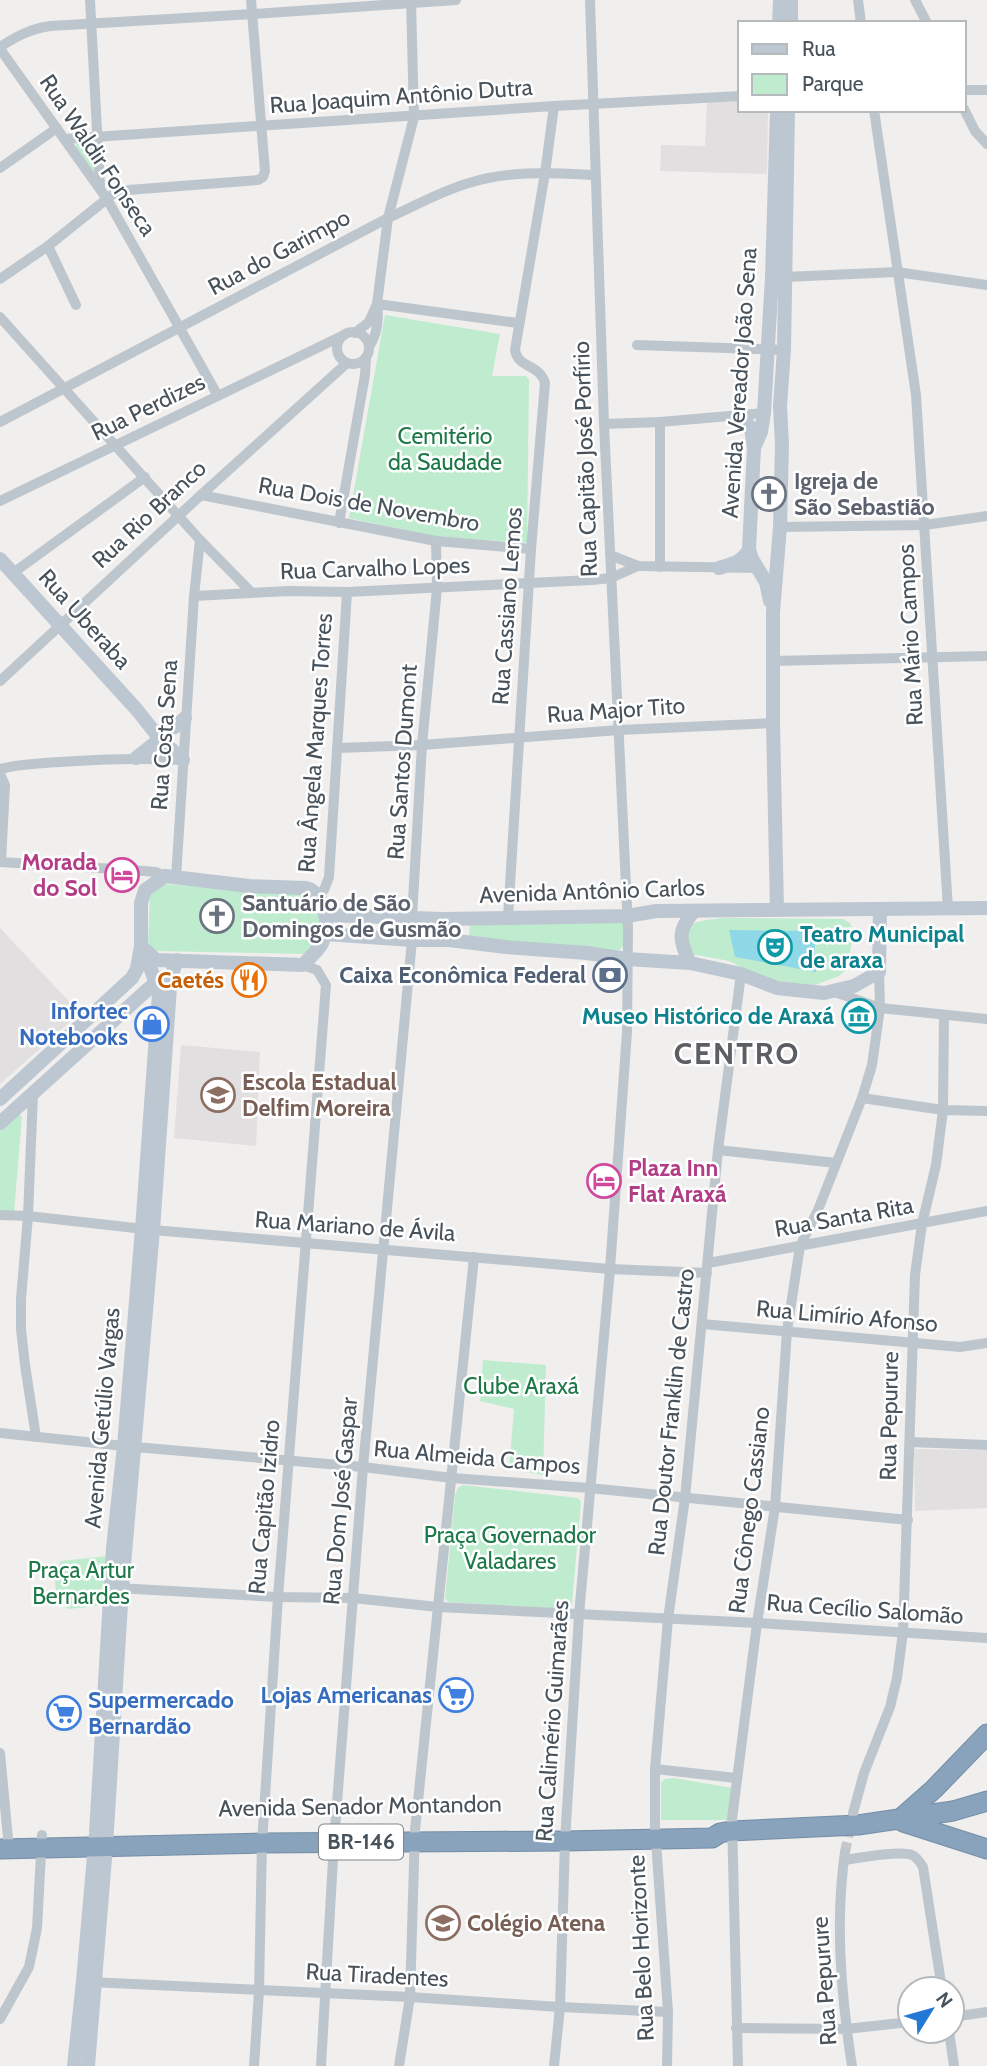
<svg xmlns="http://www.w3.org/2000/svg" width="987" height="2066" viewBox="0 0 987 2066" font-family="Cabin,sans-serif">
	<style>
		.education { fill: #e2dfe0 }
		.green { fill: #bfeccf }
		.water { fill: #8ed8e7 }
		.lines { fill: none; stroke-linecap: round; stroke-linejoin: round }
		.street-tunnel { stroke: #c6c7c9; stroke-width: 10; stroke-dasharray: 10 5; stroke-linecap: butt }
		.highway-casing { stroke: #748ea6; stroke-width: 21 }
		.street { stroke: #bdc6cd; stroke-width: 10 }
		.secondary { stroke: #bdc7d1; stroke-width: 14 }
		.highway { stroke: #88a3bb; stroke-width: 19 }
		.labels { text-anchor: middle; stroke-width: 5; stroke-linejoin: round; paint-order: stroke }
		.shield { fill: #fff; stroke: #7e868c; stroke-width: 2 }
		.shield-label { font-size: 21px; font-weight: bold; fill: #47525b }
		.street-label { font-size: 23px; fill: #47525b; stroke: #fff }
		.park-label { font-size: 23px; fill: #1c7846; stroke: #fff }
		.worship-label { font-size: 23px; font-weight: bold; fill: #5b616d; stroke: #fff; text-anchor: start }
		.hotel-label { font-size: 23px; font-weight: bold; fill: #b23c85; stroke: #fff; text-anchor: end }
		.culture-label { font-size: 23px; font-weight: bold; fill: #0d838f; stroke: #fff; text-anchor: start }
		.service-label { font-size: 23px; font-weight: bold; fill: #4e5e75; stroke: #fff; text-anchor: end }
		.food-label { font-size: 23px; font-weight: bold; fill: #c56008; stroke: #fff; text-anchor: end }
		.shop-label { font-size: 23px; font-weight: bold; fill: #366cbe; stroke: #fff; text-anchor: end }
		.education-label { font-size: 23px; font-weight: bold; fill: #785e54; stroke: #fff; text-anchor: start }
		.district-label { font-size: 30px; font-weight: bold; letter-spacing: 2px; fill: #5b5f63; stroke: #fff }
	</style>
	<rect width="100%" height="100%" fill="#f1eeee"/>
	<g class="education">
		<path d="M740,101V110H768L767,174L660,171L661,145L705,146L707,102Z"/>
		<path d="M0,928L80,1013L0,1084Z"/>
		<path d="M181,1045L260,1052L256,1146L174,1138Z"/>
		<path d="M914,1449L987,1450V1508L915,1511Z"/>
	</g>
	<g class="green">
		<path d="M83,141L93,143L96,169L92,173L76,147V142Z"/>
		<path d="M385,315L500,334L492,376H526L529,380L527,543L438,537L349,518Z"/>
		<path d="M160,884L304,893C327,902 320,923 318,943L305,954L153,951L148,946L150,894Z"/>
		<path d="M619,917L624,923L625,943L619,951L469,939L470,921Z"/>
		<path d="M723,918L843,919L850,923L853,932L848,968L839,976L815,985L767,980L729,961L691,954L686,930C693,919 711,920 723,918Z"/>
		<path d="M18,1113L22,1117L14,1212L0,1211V1130Z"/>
		<path d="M483,1360L546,1365L543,1475L509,1469L514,1409L480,1401Z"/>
		<path d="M463,1485L578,1498L581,1502L572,1604L570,1607L565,1609L448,1602L445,1598L455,1495L458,1488Z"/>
		<path d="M108,1556L106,1605L68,1609C54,1599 51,1574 61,1561Z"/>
		<path d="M674,1778L733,1788L727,1820H661V1783L664,1779Z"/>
	</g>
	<path class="water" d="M729,930L814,931L816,972L735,957Z"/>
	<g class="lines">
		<path class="street-tunnel" d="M845,1852L851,1823"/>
		<g class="highway-casing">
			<g id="highway">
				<path d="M900,1819L934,1789L987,1734"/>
				<path d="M903,1822L987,1849"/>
				<path d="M0,1849L262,1843L565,1841L712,1838L720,1833L731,1831L858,1825L953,1811L987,1801"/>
			</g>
		</g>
		<g class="street">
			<path d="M90,0L100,186"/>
			<path d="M858,0L861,23"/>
			<path d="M915,0L927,23"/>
			<path d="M0,47C17,36 30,29 50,26L253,14L456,0"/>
			<path d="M0,49L107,199L218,396"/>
			<path d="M964,90H987"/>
			<path d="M964,109L975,131L987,144"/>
			<path d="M874,110L916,395L948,909"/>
			<path d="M65,139L554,106L740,96"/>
			<path d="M0,168L57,128"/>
			<path d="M48,246L76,305"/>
			<path d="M785,277L897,272L987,285"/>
			<path d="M0,279L48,246L113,194L128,190L258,180L263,177L265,171L251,0"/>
			<path d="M377,304L518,323"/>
			<path d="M0,317L200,540L251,592"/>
			<circle cx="353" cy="348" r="16"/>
			<path d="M355,333L369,322L376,306"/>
			<path d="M637,345L784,350"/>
			<path d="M369,347C378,334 379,319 377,304L388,218L414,117L411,0"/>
			<path d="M0,422L388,218C415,206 441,191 469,183C509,170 553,173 594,175"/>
			<path d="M660,422V567"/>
			<path d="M604,424L660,422L764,413"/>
			<path d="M201,495L436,541L531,549"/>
			<path d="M0,501L344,335"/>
			<path d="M339,523L365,375L366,358"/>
			<path d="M780,527L925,525L987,516"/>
			<path d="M610,555L638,566L757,568"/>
			<path d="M13,573L145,477"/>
			<path d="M194,596L289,591L347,592L592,580L611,578L638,566"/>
			<path d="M773,661L987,656"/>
			<path d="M0,681L201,495L347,363"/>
			<path d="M337,748L422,745L619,730L773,723"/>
			<path d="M0,769C20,764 40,763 60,762C102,759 141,758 183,760"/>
			<path d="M0,774L5,785L1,862"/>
			<path d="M0,862L132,870L156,872L165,876"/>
			<path d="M176,878L194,596L200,540"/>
			<path d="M319,895L324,890L329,877L347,592"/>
			<path d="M508,917L531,549L545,383C539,363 518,369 515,350L545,173L554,106"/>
			<path d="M835,992L880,1008L987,1019"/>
			<path d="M33,1094L28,1216L21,1299V1329L25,1365L36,1437"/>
			<path d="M862,1098L943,1110L987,1111"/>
			<path d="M718,1150L836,1163"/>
			<path d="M0,1215L28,1216L153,1230L610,1269L707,1273"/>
			<path d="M708,1263L987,1211"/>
			<path d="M702,1324L960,1347L987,1343"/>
			<path d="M0,1433L124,1446L363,1467L452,1478L589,1488L908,1520"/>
			<path d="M910,1442L987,1445"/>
			<path d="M117,1588L278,1597L353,1598L438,1607L757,1623L987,1638"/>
			<path d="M0,1753L9,1849"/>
			<path d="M655,1769L736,1778"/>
			<path d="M853,1813L864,1773L890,1707L897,1678L903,1632L915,1275L922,1224L936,1165L943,1110L944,1015"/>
			<path d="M845,1852C843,1865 842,1878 841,1891C837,1949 843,2008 852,2066"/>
			<path d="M844,1860C858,1858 900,1850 912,1855C917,1857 920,1862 923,1867L942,1989"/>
			<path d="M90,1982L410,1997L560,2007L668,2012"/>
			<path d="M952,2017L987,2012"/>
			<path d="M0,2019L29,1967L37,1928L42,1835"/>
			<path d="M736,2028L846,2029L910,2022"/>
			<path d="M949,2031L954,2066"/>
			<path d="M254,2066L259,1991L262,1843L278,1597L326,985L317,970L303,965"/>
			<path d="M321,2066L334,1842L363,1467L412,940V918L422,745L437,588L436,541"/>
			<path d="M399,2066L410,1997L415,1830L474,1257"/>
			<path d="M554,2066L560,2007L565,1841L579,1615L610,1269L627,1032L628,928L604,424L590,0"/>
			<path d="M667,2066L668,2012L655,1827V1769L668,1619L685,1498L718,1150L741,974"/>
			<path d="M738,2066L732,1819L757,1623L775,1507L787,1331L800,1246L818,1210L862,1098L872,1065L880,1008L879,972"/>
		</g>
		<g class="secondary">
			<path d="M779,23L780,0"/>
			<path d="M791,23V0"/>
			<path d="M740,415L751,428L754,448"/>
			<path d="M0,559L137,710L160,739L183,760"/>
			<path d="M719,568C732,564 743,562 749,549"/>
			<path d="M770,601L766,582L752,559L749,549L754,448L761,432L764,413L772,277L777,110"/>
			<path d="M164,729L175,727L185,718"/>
			<path d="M136,758L160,739"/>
			<path d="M777,910L773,723V612L780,527L782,445L780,406L784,350L788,110"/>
			<path d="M325,915L442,919L627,916L656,911L987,908"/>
			<path d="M325,934L412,940H449L506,947L587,953L627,959L690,963L741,974L777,988L824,993L854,986L879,972L880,909"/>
			<path d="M690,963C679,940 677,931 694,911"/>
			<path d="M0,1099L132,978L137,969L141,946V903L145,890L165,876L249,886L306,888C327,893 330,927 322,943C318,951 309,958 303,965L156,960L144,949"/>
			<path d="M0,1123L146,991L163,977"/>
			<path d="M74,2066L83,1981L96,1833L113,1548L124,1446L142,1229L159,994L148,960L141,946"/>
			<path d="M88,2066L106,1846L122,1588L153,1230L170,987L173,971L177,960"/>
		</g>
		<use href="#highway" class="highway"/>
	</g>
	<defs>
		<g id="church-ring" transform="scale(1.75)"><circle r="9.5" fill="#fff" stroke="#6b7280" stroke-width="1.5"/><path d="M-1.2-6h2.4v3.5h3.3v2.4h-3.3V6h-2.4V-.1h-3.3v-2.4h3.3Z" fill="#6b7280"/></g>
		<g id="hotel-ring" transform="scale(1.75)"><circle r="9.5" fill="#fff" stroke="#d1479c" stroke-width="1.5"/><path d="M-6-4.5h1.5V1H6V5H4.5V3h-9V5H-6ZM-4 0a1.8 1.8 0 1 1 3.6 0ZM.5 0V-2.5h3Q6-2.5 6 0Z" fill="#d1479c"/></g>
		<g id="theatre-ring" transform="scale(1.75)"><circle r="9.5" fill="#fff" stroke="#0f9aa8" stroke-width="1.5"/><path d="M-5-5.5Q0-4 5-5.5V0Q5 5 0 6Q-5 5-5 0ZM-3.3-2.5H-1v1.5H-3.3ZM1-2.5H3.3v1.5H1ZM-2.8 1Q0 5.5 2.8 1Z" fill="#0f9aa8"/></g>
		<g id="bank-ring" transform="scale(1.75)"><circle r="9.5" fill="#fff" stroke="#5c6f8a" stroke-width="1.5"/><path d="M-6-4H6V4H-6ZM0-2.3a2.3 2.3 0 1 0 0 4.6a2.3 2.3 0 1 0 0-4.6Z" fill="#5c6f8a"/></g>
		<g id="restaurant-ring" transform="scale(1.75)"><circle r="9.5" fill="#fff" stroke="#e8710a" stroke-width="1.5"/><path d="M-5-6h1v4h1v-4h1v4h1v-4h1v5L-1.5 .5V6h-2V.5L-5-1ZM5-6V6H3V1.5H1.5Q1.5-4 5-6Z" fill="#e8710a"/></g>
		<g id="museum-ring" transform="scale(1.75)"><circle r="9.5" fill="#fff" stroke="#0f9aa8" stroke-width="1.5"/><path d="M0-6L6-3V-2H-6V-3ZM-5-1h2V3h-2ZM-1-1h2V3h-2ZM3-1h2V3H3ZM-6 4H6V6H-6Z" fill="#0f9aa8"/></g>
		<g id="shop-ring" transform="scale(1.75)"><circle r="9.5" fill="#fff" stroke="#3f7fe0" stroke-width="1.5"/><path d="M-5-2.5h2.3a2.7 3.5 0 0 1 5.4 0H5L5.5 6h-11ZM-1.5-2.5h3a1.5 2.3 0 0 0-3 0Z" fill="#3f7fe0"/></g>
		<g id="school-ring" transform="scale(1.75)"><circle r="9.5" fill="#fff" stroke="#8d6e63" stroke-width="1.5"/><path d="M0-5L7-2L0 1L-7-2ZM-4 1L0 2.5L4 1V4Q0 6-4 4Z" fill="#8d6e63"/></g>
		<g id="supermarket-ring" transform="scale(1.75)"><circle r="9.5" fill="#fff" stroke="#3f7fe0" stroke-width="1.5"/><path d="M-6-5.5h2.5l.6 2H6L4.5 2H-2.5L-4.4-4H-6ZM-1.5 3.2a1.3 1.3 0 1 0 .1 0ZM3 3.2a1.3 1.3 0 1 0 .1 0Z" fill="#3f7fe0"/></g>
	</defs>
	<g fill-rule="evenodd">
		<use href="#church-ring" x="769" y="494"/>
		<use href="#hotel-ring" x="122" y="875"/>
		<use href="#church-ring" x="217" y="916"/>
		<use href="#theatre-ring" x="775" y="947"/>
		<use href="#bank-ring" x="610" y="975"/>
		<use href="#restaurant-ring" x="249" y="980"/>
		<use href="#museum-ring" x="859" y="1016"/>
		<use href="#shop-ring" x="152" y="1024"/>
		<use href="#school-ring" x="218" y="1095"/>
		<use href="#hotel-ring" x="604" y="1181"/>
		<use href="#supermarket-ring" x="456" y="1695"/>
		<use href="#supermarket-ring" x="64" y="1713"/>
		<use href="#school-ring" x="443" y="1923"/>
	</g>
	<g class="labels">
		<rect class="shield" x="319" y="1824.5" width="84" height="35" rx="5"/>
		<g class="shield-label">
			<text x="361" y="1849">BR-146</text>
		</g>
		<g class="street-label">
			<text transform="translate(401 96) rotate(-4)" y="8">Rua Joaquim Antônio Dutra</text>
			<text transform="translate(98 155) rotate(56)" y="8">Rua Waldir Fonseca</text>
			<text transform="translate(279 252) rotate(-28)" y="8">Rua do Garimpo</text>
			<text transform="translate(739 383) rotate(-86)" y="8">Avenida Vereador João Sena</text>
			<text transform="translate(148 407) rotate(-26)" y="8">Rua Perdizes</text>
			<text transform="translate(585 459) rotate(-92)" y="8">Rua Capitão José Porfírio</text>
			<text transform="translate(369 504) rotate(10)" y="8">Rua Dois de Novembro</text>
			<text transform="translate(149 514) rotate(-43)" y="8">Rua Rio Branco</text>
			<text transform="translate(375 568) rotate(-2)" y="8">Rua Carvalho Lopes</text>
			<text transform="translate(507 606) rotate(-86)" y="8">Rua Cassiano Lemos</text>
			<text transform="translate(85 619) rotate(48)" y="8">Rua Uberaba</text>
			<text transform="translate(910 635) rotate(-93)" y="8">Rua Mário Campos</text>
			<text transform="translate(616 710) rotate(-4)" y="8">Rua Major Tito</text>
			<text transform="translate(164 735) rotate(-86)" y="8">Rua Costa Sena</text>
			<text transform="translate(315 743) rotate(-86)" y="8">Rua Ângela Marques Torres</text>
			<text transform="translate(402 762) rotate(-86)" y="8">Rua Santos Dumont</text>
			<text transform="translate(592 891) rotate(-2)" y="8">Avenida Antônio Carlos</text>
			<text transform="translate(844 1217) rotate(-10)" y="8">Rua Santa Rita</text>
			<text transform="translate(355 1226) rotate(4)" y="8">Rua Mariano de Ávila</text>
			<text transform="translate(847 1316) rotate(5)" y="8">Rua Limírio Afonso</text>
			<text transform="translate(671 1412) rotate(-84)" y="8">Rua Doutor Franklin de Castro</text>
			<text transform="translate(889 1416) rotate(-89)" y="8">Rua Pepurure</text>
			<text transform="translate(102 1418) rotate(-85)" y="8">Avenida Getúlio Vargas</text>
			<text transform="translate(477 1457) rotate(5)" y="8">Rua Almeida Campos</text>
			<text transform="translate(340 1501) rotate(-85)" y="8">Rua Dom José Gaspar</text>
			<text transform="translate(264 1507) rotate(-85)" y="8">Rua Capitão Izidro</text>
			<text transform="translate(749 1510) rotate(-83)" y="8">Rua Cônego Cassiano</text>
			<text transform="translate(865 1609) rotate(4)" y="8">Rua Cecílio Salomão</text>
			<text transform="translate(552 1721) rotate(-86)" y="8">Rua Calimério Guimarães</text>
			<text transform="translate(360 1806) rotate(-1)" y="8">Avenida Senador Montandon</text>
			<text transform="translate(641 1948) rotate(-93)" y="8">Rua Belo Horizonte</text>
			<text transform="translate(377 1975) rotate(3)" y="8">Rua Tiradentes</text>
			<text transform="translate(824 1981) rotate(-94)" y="8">Rua Pepurure</text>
		</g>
		<g class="park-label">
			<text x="445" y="444">Cemitério<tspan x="445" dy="26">da Saudade</tspan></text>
			<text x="521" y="1394">Clube Araxá</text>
			<text x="510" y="1543">Praça Governador<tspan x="510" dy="26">Valadares</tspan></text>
			<text x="81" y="1578">Praça Artur<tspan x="81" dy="26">Bernardes</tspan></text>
		</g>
		<g class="worship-label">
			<text x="794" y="489">Igreja de<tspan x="794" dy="26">São Sebastião</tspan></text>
			<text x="242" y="911">Santuário de São<tspan x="242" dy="26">Domingos de Gusmão</tspan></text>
		</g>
		<g class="hotel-label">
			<text x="97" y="870">Morada<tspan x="97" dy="26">do Sol</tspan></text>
			<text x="628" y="1176" text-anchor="start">Plaza Inn<tspan x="628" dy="26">Flat Araxá</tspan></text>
		</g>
		<g class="culture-label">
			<text x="800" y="942">Teatro Municipal<tspan x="800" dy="26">de araxa</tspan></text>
			<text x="834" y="1024" text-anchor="end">Museo Histórico de Araxá</text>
		</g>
		<g class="service-label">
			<text x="586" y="983">Caixa Econômica Federal</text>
		</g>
		<g class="food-label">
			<text x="224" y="988">Caetés</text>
		</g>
		<g class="shop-label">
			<text x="128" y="1019">Infortec<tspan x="128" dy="26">Notebooks</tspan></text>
			<text x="432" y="1703">Lojas Americanas</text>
			<text x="88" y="1708" text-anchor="start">Supermercado<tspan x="88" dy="26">Bernardão</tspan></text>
		</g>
		<g class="education-label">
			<text x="242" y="1090">Escola Estadual<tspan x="242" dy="26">Delfim Moreira</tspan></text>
			<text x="467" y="1931">Colégio Atena</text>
		</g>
		<g class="district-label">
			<text x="737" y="1064">CENTRO</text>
		</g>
	</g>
	<rect x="738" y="21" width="228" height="91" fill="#ffffff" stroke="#b5babd" stroke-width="2"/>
	<rect x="752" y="44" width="35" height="10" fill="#bdc7d1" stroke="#b5babd" stroke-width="2"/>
	<text x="802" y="56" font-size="21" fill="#47525b">Rua</text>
	<rect x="752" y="74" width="35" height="21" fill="#bfeccf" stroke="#b5babd" stroke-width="2"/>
	<text x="802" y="91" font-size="21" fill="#47525b">Parque</text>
	<g transform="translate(931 2010) rotate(53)"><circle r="33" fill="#ffffff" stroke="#b5babd" stroke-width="2"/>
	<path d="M0-5L12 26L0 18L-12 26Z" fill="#2378d6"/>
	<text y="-10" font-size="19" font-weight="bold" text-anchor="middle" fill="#47525b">N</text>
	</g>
</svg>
